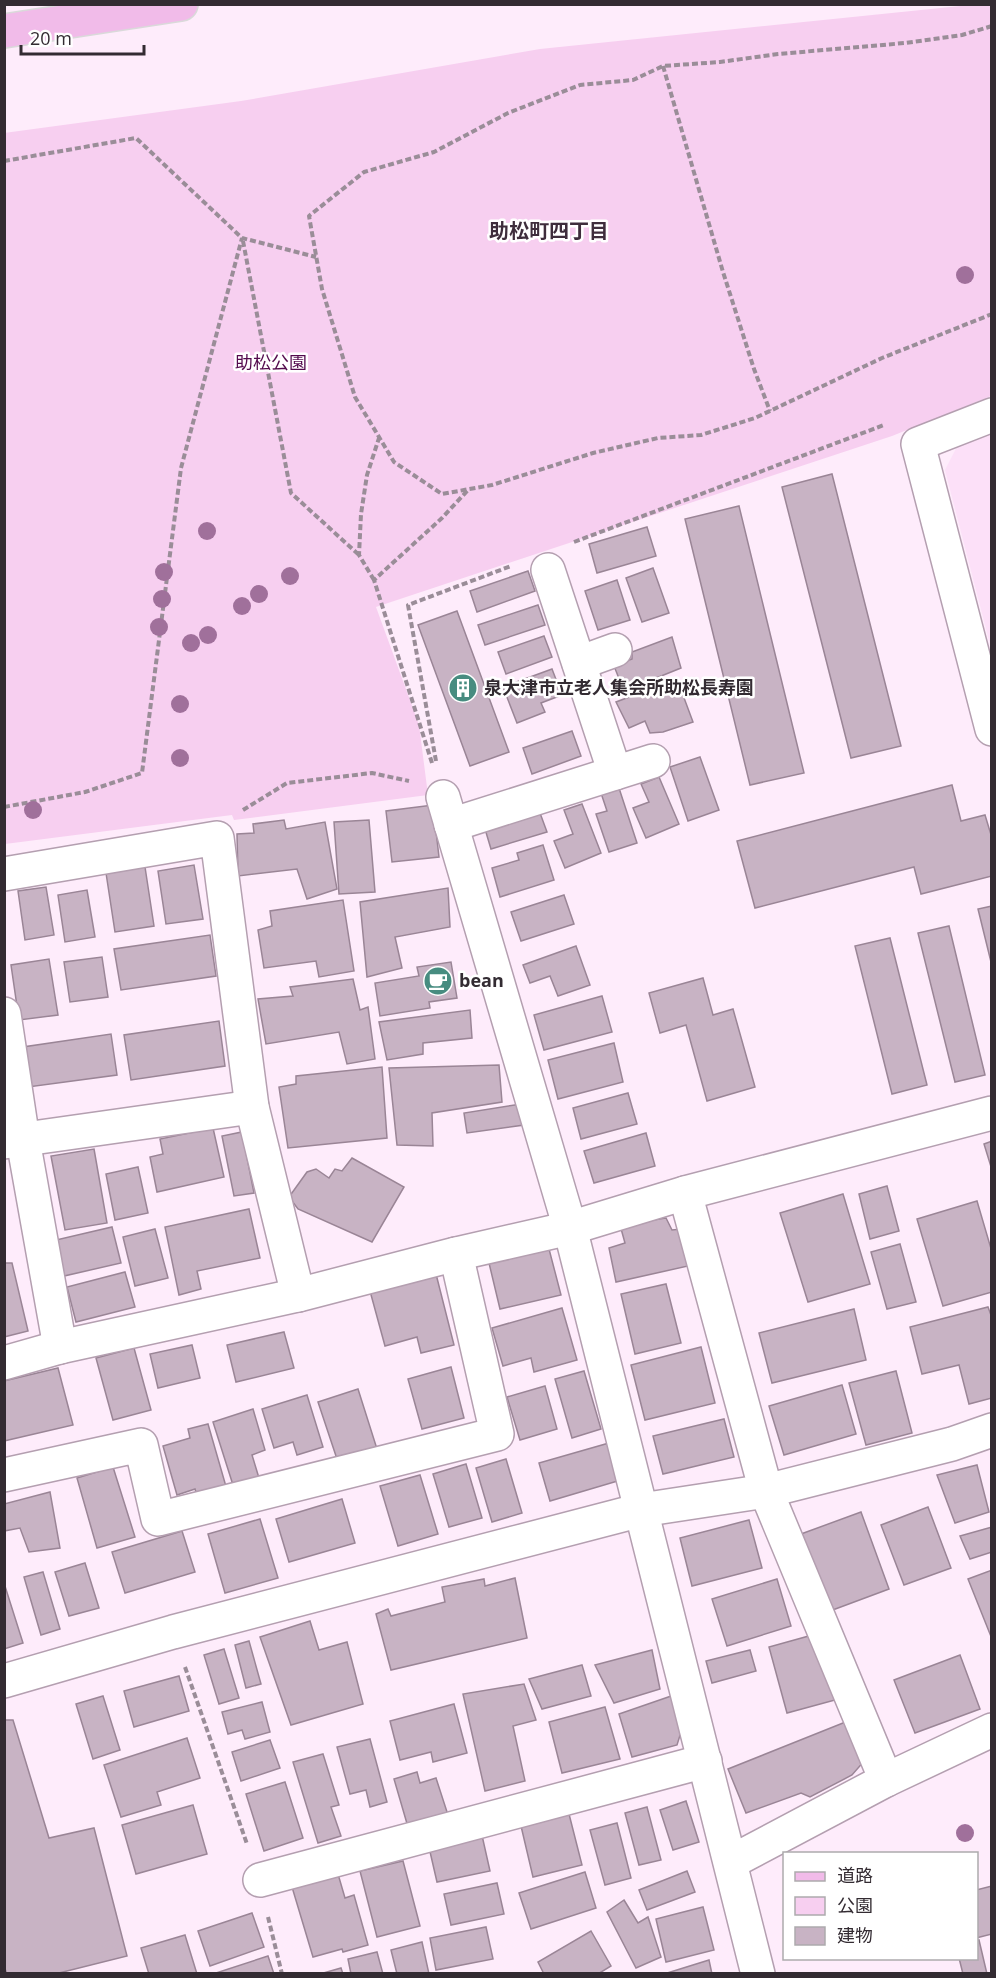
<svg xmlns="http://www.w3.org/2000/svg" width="996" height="1978" viewBox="0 0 996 1978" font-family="'Open Sans','Noto Sans JP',sans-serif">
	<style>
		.built { fill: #fce0f8 }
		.green { fill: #f7cff0 }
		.building { fill: #c8b3c4; stroke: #9a8596; stroke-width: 1.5 }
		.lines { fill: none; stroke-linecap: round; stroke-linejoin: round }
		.minor-casing { stroke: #b49fb0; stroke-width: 36 }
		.primary-casing { stroke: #dad9da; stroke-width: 36 }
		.path { stroke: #9a8d98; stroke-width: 4; stroke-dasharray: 6 3; stroke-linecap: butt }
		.minor { stroke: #fff; stroke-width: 33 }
		.primary { stroke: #f1bbe9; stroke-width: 33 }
		.tree { fill: #a0709b }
		.labels { text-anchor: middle; stroke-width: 5; stroke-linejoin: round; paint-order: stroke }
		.park-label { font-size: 18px; fill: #530a4d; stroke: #fff }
		.poi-label { font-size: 18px; font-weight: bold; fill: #332b32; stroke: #fff; text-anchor: start }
		.neighbourhood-label { font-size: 20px; font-weight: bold; fill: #3e2d3c; stroke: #fff }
	</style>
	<rect width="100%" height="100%" fill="#feecfb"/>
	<path class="built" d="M991,426V648L945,470L962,437Z"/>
	<path class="green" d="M970,5H991V396L892,436L376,607L419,725L428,795L234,820L232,815L5,844L4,133L241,101L540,49Z"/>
	<g class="building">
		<path d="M832,474L901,746L851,758L782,487Z"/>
		<path d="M739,506L804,773L750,785L685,519Z"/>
		<path d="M647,527L656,556L597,573L589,544Z"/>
		<path d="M653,568L669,613L642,622L626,578Z"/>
		<path d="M528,571L535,591L477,612L470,591Z"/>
		<path d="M617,580L630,620L598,630L585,591Z"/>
		<path d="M538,605L545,625L485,645L478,625Z"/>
		<path d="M457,611L509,752L470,766L418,625Z"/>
		<path d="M544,636L552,657L506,674L498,652Z"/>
		<path d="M672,637L681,668L624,691L614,666L632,659V652Z"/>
		<path d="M552,669L562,695L541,703L545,712L517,723L503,687Z"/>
		<path d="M677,679L693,722L663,732L650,733L645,721L629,728L616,702Z"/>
		<path d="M572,731L581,756L532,774L523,748Z"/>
		<path d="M700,757L719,810L688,821L670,767Z"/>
		<path d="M659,777L679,824L646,838L633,808L649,802L641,784Z"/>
		<path d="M618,785L637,843L609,852L596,814L607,811L600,790Z"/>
		<path d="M952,785L961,821L985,815L992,838V876L921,894L914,867L755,908L737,841Z"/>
		<path d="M582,804L601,853L565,868L554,841L573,834L564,810Z"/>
		<path d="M433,805L439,857L392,862L386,811Z"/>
		<path d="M540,813L547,832L491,849L485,829Z"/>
		<path d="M284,820L286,829L325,822L337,889L307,899L297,869L238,876L237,834L254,833L253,824Z"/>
		<path d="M369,820L375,892L339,894L334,822Z"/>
		<path d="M543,845L554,880L500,897L492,868L519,860L517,853Z"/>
		<path d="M194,865L203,919L166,924L158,871Z"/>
		<path d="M145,867L154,926L115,932L106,873Z"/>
		<path d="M46,887L54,935L25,940L18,891Z"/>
		<path d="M448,888L450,927L395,937L402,968L367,977L360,902Z"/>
		<path d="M87,890L95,937L65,942L58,895Z"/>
		<path d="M564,895L574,924L521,941L511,912Z"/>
		<path d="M343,900L354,971L319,977L316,961L264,968L258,930L272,926L270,911Z"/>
		<path d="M992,906V966L978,909Z"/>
		<path d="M949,926L985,1075L955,1082L918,933Z"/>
		<path d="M210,935L216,976L121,990L114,949Z"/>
		<path d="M890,938L927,1085L892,1094L855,946Z"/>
		<path d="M576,946L590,985L558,996L550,976L530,983L523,965Z"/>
		<path d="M102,957L108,997L70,1002L64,962Z"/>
		<path d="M49,959L58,1015L19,1020L11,965Z"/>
		<path d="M451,962L457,998L429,1002L430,1008L380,1016L375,983L419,976L417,967Z"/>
		<path d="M703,978L713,1015L733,1009L755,1087L707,1101L686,1025L660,1033L649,993Z"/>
		<path d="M353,979L360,1010L368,1007L375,1059L347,1064L339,1032L266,1044L258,999L293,996L290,987Z"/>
		<path d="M602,996L612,1032L544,1050L534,1015Z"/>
		<path d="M470,1010L472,1038L423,1043V1054L387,1060L379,1022Z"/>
		<path d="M219,1021L225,1066L131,1080L124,1035Z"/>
		<path d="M111,1034L117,1075L28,1087L23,1047Z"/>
		<path d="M614,1043L623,1082L558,1099L548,1060Z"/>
		<path d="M499,1065L502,1102L432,1113L433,1146L397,1145L389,1068Z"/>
		<path d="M382,1067L387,1138L288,1148L279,1087L296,1084V1076Z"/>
		<path d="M628,1093L637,1124L581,1139L573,1108Z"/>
		<path d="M521,1104L524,1125L467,1133L464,1113Z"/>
		<path d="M213,1128L224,1177L157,1192L150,1157L163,1154L160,1139Z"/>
		<path d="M242,1132L254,1193L234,1196L222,1136Z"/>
		<path d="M646,1133L655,1166L594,1183L584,1151Z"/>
		<path d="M992,1141V1170L984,1144Z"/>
		<path d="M94,1149L107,1223L65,1230L51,1156Z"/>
		<path d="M352,1158L404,1187L372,1242L298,1209L289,1197L307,1172L316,1169L329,1178L335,1169L342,1171Z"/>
		<path d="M138,1167L148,1213L115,1220L106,1174Z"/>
		<path d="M887,1186L899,1231L870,1239L859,1194Z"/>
		<path d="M843,1194L870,1284L808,1302L780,1213Z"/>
		<path d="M977,1201L992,1252V1292L943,1306L917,1219Z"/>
		<path d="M249,1209L260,1258L197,1271L201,1289L179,1295L165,1227Z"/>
		<path d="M666,1218L672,1230L681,1229L688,1266L616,1282L609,1248L625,1243L620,1225Z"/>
		<path d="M112,1227L121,1263L64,1276L56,1240Z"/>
		<path d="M155,1229L168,1278L135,1286L123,1237Z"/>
		<path d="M900,1244L916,1302L887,1309L871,1252Z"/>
		<path d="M549,1249L561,1295L500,1309L489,1263Z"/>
		<path d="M4,1263H12L28,1331L4,1337Z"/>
		<path d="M125,1272L135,1307L76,1322L67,1287Z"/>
		<path d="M436,1274L454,1345L421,1353L417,1337L385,1346L370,1291Z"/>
		<path d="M666,1284L681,1343L635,1354L621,1294Z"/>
		<path d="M988,1307L992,1318V1398L969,1404L959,1365L922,1374L910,1327Z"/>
		<path d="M562,1308L577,1360L534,1372L531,1358L503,1366L492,1328Z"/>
		<path d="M854,1309L866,1360L772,1383L759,1333Z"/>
		<path d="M284,1332L294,1368L236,1382L227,1345Z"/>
		<path d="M192,1345L200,1378L158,1388L150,1354Z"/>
		<path d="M701,1347L715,1403L645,1420L631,1365Z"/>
		<path d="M134,1348L151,1410L113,1420L96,1358Z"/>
		<path d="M451,1367L464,1418L422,1429L408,1379Z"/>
		<path d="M58,1368L73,1425L4,1441V1381Z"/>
		<path d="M584,1371L601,1429L572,1438L555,1379Z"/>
		<path d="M896,1371L912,1433L866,1445L849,1383Z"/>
		<path d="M842,1385L856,1434L784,1455L769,1406Z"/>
		<path d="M545,1386L557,1429L520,1440L507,1397Z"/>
		<path d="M358,1389L377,1449L338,1462L318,1402Z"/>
		<path d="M307,1395L323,1447L297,1455L293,1442L274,1448L262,1409Z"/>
		<path d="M253,1409L265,1450L252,1455L259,1478L233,1485L213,1422Z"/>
		<path d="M724,1419L734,1457L663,1474L653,1436Z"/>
		<path d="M208,1424L227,1490L198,1498L195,1489L177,1495L163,1446L190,1438L188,1429Z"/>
		<path d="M609,1443L621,1480L550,1501L539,1463Z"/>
		<path d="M506,1459L522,1513L492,1522L476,1468Z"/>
		<path d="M466,1464L482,1518L449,1527L433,1474Z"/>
		<path d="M977,1465L989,1512L955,1523L937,1475Z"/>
		<path d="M113,1467L135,1537L97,1548L77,1478Z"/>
		<path d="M420,1475L438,1534L398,1546L380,1486Z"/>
		<path d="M50,1492L60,1548L29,1552L20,1528L4,1531V1504Z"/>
		<path d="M342,1499L355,1543L289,1562L276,1519Z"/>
		<path d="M928,1507L951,1568L904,1585L881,1525Z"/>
		<path d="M861,1512L889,1589L830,1611L801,1534Z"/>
		<path d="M260,1519L278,1578L225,1593L208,1534Z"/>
		<path d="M749,1520L762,1568L692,1586L680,1538Z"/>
		<path d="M992,1527V1552L970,1559L960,1536Z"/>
		<path d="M182,1531L195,1572L125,1593L112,1552Z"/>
		<path d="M85,1563L99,1608L69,1616L55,1572Z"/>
		<path d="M992,1570V1639L968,1579Z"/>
		<path d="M43,1572L60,1629L41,1635L24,1577Z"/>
		<path d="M515,1578L527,1638L391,1670L376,1614L388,1609L391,1616L445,1602L442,1587L484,1579L485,1586Z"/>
		<path d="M777,1579L791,1626L727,1646L712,1599Z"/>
		<path d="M4,1583L23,1643L4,1649Z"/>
		<path d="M310,1621L319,1650L347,1642L363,1704L291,1725L260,1637Z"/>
		<path d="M816,1634L835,1700L787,1713L769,1647Z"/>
		<path d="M249,1641L261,1684L246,1688L235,1645Z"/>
		<path d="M224,1649L239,1698L219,1704L204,1655Z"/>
		<path d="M652,1650L660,1689L614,1703L595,1665Z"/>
		<path d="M750,1650L756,1671L712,1683L706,1661Z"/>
		<path d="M960,1655L980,1709L915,1733L894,1680Z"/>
		<path d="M582,1665L591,1696L542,1709L529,1679Z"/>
		<path d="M179,1676L189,1711L134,1727L124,1691Z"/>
		<path d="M524,1684L536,1720L513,1726L525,1781L485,1791L463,1694Z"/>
		<path d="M677,1694L686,1716L677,1745L632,1757L619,1714Z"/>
		<path d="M103,1696L120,1750L93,1759L76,1704Z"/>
		<path d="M262,1702L270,1732L245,1739L242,1730L228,1734L222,1712Z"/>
		<path d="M454,1704L467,1753L433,1762L431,1752L400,1760L390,1721Z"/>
		<path d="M605,1707L620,1759L562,1773L549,1722Z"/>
		<path d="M4,1720H13L49,1838L94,1828L127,1956L55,1974H7L4,1966Z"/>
		<path d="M848,1721L866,1759L852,1775L810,1797L801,1793L746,1813L728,1769Z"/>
		<path d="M187,1738L200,1778L157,1792L161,1805L121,1817L104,1765Z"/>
		<path d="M370,1739L387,1802L370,1807L366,1790L350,1794L337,1747Z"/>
		<path d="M270,1740L280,1768L241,1781L232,1752Z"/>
		<path d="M323,1754L339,1805L331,1807L341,1836L318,1843L293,1762Z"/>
		<path d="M417,1772L420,1783L436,1778L448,1815L408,1827L394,1779Z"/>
		<path d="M285,1782L303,1838L264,1851L246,1794Z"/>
		<path d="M686,1801L699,1842L673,1850L660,1810Z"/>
		<path d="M193,1805L207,1854L136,1874L122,1825Z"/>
		<path d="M647,1807L661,1860L639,1865L625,1813Z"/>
		<path d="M569,1814L582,1865L533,1877L521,1826Z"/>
		<path d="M617,1823L631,1878L605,1885L590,1830Z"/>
		<path d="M481,1831L490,1871L437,1882L428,1843Z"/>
		<path d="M403,1861L420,1926L377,1937L360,1871Z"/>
		<path d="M687,1871L695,1892L647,1910L639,1890Z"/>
		<path d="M585,1872L596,1908L531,1929L519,1893Z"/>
		<path d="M338,1874L345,1898L354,1895L368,1945L343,1952L342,1949L313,1957L292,1887Z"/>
		<path d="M497,1883L504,1914L451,1925L444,1894Z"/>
		<path d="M992,1886V1934L976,1938V1890Z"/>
		<path d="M624,1900L638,1923L648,1917L661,1957L636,1968L607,1912Z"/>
		<path d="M703,1907L714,1950L666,1962L656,1919Z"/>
		<path d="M252,1913L264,1947L210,1966L198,1931Z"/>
		<path d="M486,1927L493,1959L436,1970L430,1938Z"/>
		<path d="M591,1931L611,1966L598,1974H544L538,1962Z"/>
		<path d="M185,1935L197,1974H149L141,1948Z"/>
		<path d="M979,1940L987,1974H963L959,1958H976V1941Z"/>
		<path d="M422,1942L429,1974H397L391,1950Z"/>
		<path d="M377,1952L383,1974H351L348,1959Z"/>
		<path d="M268,1956L274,1974H213Z"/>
		<path d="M709,1960L712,1974H664Z"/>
		<path d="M341,1968L343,1974H320Z"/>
	</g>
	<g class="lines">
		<g class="minor-casing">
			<g id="minor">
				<path d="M992,415L918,444L992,729"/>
				<path d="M548,570L615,773"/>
				<path d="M579,663L615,650"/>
				<path d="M443,797L570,1228L758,1974"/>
				<path d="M451,825L653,761"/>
				<path d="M4,874L217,838L252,1107L298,1295"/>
				<path d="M4,1014L23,1140L60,1347"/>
				<path d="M4,1142L252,1107"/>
				<path d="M685,1193L766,1491L886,1780"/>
				<path d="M4,1363L60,1347L298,1295L456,1254L570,1228L685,1193L992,1113"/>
				<path d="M4,1475L141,1445L158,1519L497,1434L456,1254"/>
				<path d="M4,1681L173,1632L641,1510L766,1491L952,1444L992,1430"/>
				<path d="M731,1862L886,1780L992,1730"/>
				<path d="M260,1880L705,1761"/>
			</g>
		</g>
		<g class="primary-casing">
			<path id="primary" d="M4,31L181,4"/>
		</g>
		<g class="path">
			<path d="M992,26L962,35L905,43L778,54L720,62L663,66L633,80L580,85L508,113L434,152L364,172L309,216L322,289L355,397L394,462L442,494L492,485L593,453L658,438L701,435L755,418L882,358L992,314"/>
			<path d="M663,66L723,272L754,369L770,411"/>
			<path d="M4,161L136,138L242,238L316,257"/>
			<path d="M243,241L291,493L359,555"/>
			<path d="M574,542L884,425"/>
			<path d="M374,580L359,555L361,514L367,475L379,438"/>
			<path d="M436,761L408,605L511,566"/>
			<path d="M432,763L374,580L442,518L468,490"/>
			<path d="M4,807L85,792L142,773L181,468L242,238"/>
			<path d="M243,810L287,783L372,773L409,781"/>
			<path d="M185,1667L247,1844"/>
			<path d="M268,1917L282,1974"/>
		</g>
		<use href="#minor" class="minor"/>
		<use href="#primary" class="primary"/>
	</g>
	<g class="tree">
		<circle cx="965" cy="275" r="9"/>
		<circle cx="207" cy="531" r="9"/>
		<circle cx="164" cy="572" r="9"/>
		<circle cx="290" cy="576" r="9"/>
		<circle cx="259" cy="594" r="9"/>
		<circle cx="162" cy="599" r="9"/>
		<circle cx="242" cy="606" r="9"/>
		<circle cx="159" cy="627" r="9"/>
		<circle cx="208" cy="635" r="9"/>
		<circle cx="191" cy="643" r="9"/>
		<circle cx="180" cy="704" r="9"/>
		<circle cx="180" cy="758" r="9"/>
		<circle cx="33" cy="810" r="9"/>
		<circle cx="965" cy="1833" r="9"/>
	</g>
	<defs>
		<g id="building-disc" transform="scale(1.5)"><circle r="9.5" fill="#478c80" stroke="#fff"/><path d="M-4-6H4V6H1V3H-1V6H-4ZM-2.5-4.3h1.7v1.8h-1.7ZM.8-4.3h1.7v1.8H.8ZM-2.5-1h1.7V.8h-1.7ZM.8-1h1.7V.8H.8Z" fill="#fff"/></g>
		<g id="cafe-disc" transform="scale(1.5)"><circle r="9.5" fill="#478c80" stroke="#fff"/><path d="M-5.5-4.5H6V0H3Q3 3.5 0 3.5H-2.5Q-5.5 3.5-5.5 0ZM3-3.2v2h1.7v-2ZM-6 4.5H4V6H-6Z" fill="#fff"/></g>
	</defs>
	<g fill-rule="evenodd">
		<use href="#building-disc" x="463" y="688"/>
		<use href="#cafe-disc" x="438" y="981"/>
	</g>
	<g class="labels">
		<g class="park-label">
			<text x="271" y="369">助松公園</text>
		</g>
		<g class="poi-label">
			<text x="484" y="694">泉大津市立老人集会所助松長寿園</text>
			<text x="459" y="987">bean</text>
		</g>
		<g class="neighbourhood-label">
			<text x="549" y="238">助松町四丁目</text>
		</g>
	</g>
	<rect width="996" height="1978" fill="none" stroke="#332b32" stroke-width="12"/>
	<rect x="783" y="1852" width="195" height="108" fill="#ffffff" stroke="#adaaad" stroke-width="1.5"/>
	<rect x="795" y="1872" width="30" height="9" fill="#f1bbe9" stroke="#adaaad" stroke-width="1.5"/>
	<text x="837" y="1882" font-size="18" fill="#332b32">道路</text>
	<rect x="795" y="1897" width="30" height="18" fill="#f7cff0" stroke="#adaaad" stroke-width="1.5"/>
	<text x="837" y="1912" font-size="18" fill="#332b32">公園</text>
	<rect x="795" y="1927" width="30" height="18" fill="#c8b3c4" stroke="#adaaad" stroke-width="1.5"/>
	<text x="837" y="1942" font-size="18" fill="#332b32">建物</text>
	<path d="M21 45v9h123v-9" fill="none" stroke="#332b32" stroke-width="3"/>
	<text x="30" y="45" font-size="18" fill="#332b32" stroke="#ffffff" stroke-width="4.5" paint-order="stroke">20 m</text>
</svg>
